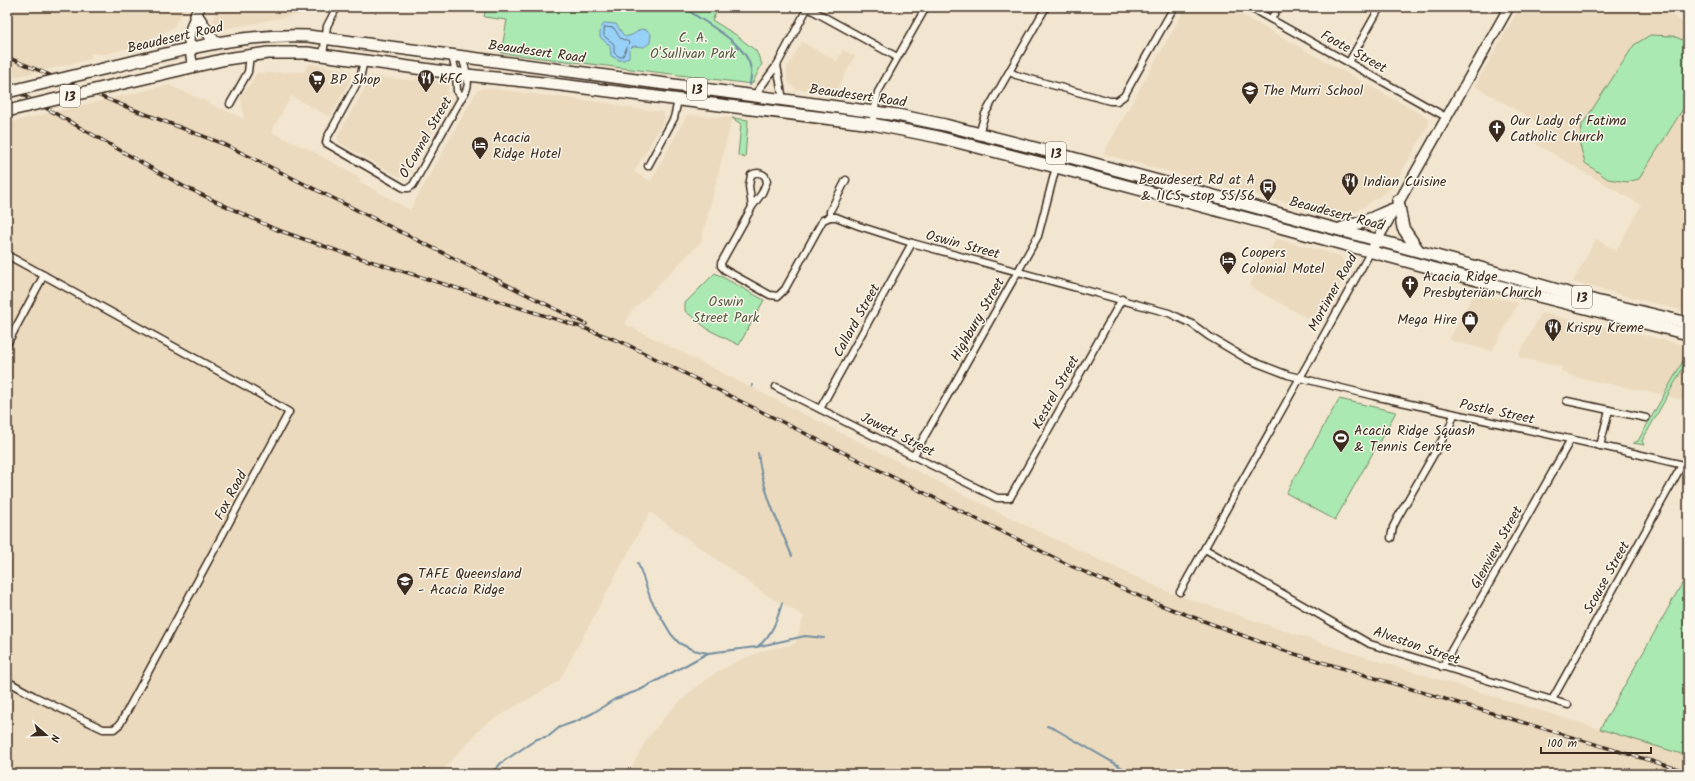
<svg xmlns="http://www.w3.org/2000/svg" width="1695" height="781" viewBox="0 0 1695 781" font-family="Kalam,sans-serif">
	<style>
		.built { fill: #ebdabd }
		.green { fill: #aae9b1; stroke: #728a68 }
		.water { fill: #98d1f8; stroke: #738ea1 }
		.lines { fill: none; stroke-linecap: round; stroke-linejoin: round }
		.shore { stroke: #606d75; stroke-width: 1 }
		.stream { stroke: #738ea1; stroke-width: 2 }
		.street-casing { stroke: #3b2a1e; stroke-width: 9 }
		.secondary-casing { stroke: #3b2a1e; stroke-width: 12 }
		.highway-casing { stroke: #3b2a1e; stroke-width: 14 }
		.street { stroke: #fbf7ec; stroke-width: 6 }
		.secondary { stroke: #fbf7ec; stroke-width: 9 }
		.highway { stroke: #fbf7ec; stroke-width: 11 }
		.rail-casing { stroke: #3b2a1e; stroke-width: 3.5 }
		.rail { stroke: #fbf7ec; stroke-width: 2; stroke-dasharray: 6; stroke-linecap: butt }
		.highway-bridge-casing { stroke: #3b2a1e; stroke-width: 14; stroke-linecap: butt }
		.highway-bridge { stroke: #fbf7ec; stroke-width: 11 }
		.labels { text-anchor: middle; stroke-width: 3; stroke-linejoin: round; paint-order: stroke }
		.shield { fill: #fbf7ec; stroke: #75685c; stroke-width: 1 }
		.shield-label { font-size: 13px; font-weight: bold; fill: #3b2a1e }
		.street-label { font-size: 14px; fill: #3b2a1e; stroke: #fbf7ec }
		.park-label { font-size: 14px; fill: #575a43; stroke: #fbf7ec }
		.poi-label { font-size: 14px; fill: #3b2a1e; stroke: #fbf7ec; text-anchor: start }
	</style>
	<rect width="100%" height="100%" fill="#f2e6d0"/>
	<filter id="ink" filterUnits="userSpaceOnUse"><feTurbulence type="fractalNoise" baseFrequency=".025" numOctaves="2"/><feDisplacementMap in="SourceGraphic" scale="8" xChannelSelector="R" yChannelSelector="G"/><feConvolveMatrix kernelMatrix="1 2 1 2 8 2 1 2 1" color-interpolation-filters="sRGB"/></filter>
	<g filter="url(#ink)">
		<g class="built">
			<path d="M7,7H186L173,27L147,43L105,54L91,53V59L7,79Z"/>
			<path d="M217,7H324L322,10L224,29L218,27L213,21Z"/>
			<path d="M1186,7H1227L1428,118L1429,124L1393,187L1350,216H1330L1314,210L1103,154Z"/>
			<path d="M1520,7H1658L1688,25V312L1573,282L1596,239L1616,251L1641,205L1533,142L1542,125L1475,86Z"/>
			<path d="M802,42L837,61L843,50L855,56L835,93L796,89L789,83L787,79V68Z"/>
			<path d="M309,64L348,70L351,72V79L330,117L291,96L271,132L312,151L360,178L359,181L410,210L477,91L484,88L613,104L621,107L663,112L665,118L634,172L651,181L687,115L732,118L701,242L630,313L625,324L1010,518L1168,592L1352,653L1688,756V774H628L647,739L667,714L689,693L717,672L742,659L766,650L795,644L804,616L768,596L650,512L559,681L484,725L439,774H7V123L169,85L244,119L241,97L257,73L304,72Z"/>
			<path d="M372,76L414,81L415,78L444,82L448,86L445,105L408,172L403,176H398L340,143L338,139V135Z"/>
			<path d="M1276,239L1341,256L1344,263L1345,273L1342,281L1318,324L1249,286Z"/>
			<path d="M1475,292L1518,303L1492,351L1449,340Z"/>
			<path d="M1541,313L1668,341L1688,346V352L1664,395L1575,377L1561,371L1562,367L1518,357Z"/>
			<path d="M1688,359V401L1668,396Z"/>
		</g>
		<g class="green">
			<path d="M486,7H719L712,20L736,35L756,51L762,64L752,84L501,53L507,20L484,17Z"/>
			<path d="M1650,35L1673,36L1688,42V101L1639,179L1627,182L1608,179L1585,163L1580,145L1582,125L1634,45Z"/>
			<path d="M732,118L748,120L745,158L738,155L741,124Z"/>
			<path d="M715,273L764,300L739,345L709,330L685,311V303Z"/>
			<path d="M1688,352V359L1642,441L1644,445L1633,443L1638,441Z"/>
			<path d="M1339,399L1396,412L1335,520L1286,493Z"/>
			<path d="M1688,573V756L1600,729Z"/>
		</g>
		<path class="water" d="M606,23L616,24L625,37L632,35L641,29L647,30L651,34L650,43L644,47L633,46L629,50V57L624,60H619L611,56L610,46L600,37C600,31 600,25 606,23Z"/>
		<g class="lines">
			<path class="shore" d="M605,27L614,28L620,38L629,42L623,56L620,57L614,53V44L604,36Z"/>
			<g class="stream">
				<path d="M684,7C703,23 747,42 751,69C752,74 750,80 750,85"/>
				<path d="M752,387V385"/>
				<path d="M758,453C762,489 778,523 792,556"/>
				<path d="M638,563L651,600L671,634L679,643L693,650L708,653"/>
				<path d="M757,647C772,636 777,620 782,603"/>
				<path d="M1047,726L1055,729L1133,774"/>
				<path d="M486,774L496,769L501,763L537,739L549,736L560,727L577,721L593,713L615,699L640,690L708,653L756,647L805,636L824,638"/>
			</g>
			<g class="street-casing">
				<g id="street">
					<path d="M1249,7L1446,117"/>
					<path d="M808,8L897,57"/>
					<path d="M1271,19L1278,7"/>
					<path d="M323,55L327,26L337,7"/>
					<path d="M452,56L456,73L457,91L462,97"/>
					<path d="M364,61L360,78L327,138L326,143L404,188H409L413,185L462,97C473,85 466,71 462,57"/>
					<path d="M1349,62L1380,7"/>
					<path d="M777,65L783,100"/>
					<path d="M1010,72L1016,75L1110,101H1117L1124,96L1174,7"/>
					<path d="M754,96L777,65L808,7"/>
					<path d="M230,104L248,72L250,55"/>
					<path d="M872,124L878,92L926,7"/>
					<path d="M979,134L985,114L1046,7"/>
					<path d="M648,166L674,118L678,100"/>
					<path d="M752,207L762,193L767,181L765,176C760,172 756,172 751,175L749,186L752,207L721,263V266L725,270L770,295L778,296L785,289L823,220L830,217H836L859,226L912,243L1169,313L1192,324L1210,337L1247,359L1288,375L1374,396L1633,453L1688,466"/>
					<path d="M830,217V211L846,180"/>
					<path d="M7,255L251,389L289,412L120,724L114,729H103L34,696L7,681"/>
					<path d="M7,344L44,275"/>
					<path d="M776,387L997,498H1010L1122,299"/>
					<path d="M1567,401L1646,418"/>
					<path d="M820,409L912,243"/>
					<path d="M1600,446L1609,410"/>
					<path d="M914,455L1038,236L1056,167"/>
					<path d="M1391,538L1393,527L1398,517L1450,426L1454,414"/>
					<path d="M1205,549L1370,644L1568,705"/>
					<path d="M1180,592L1371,251"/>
					<path d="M1442,667L1571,439"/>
					<path d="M1552,700L1682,465"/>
				</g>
			</g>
			<g class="secondary-casing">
				<g id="secondary">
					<path d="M193,66C187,41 187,30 200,7"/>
					<path d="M1371,251L1509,7"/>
				</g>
			</g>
			<g class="highway-casing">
				<g id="highway">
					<path d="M196,14L215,43"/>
					<path d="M107,68C176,52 236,33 308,36L897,115L945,125L1058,154L1477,267L1596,301L1688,323"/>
					<path d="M132,81L226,59L268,53H307L467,75L561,85L872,124L938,137L1056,167L1499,286L1688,334"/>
					<path d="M1398,201L1403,228L1418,250"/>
					<path d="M1340,229C1349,225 1358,224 1367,220C1376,217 1384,212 1394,209"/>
				</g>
			</g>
			<use href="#street" class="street"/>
			<use href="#secondary" class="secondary"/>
			<use href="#highway" class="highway"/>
			<g class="rail-casing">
				<g id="rail">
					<path d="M7,57L114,102L226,145L586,324"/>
					<path d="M7,86L183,186L275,229L338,251L581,327L624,343L1071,566L1155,603L1285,651L1688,772"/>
				</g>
			</g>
			<use href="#rail" class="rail"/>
			<g class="highway-bridge-casing">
				<g id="highway-bridge">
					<path d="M7,92L107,68"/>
					<path d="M7,111L132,81"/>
				</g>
			</g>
			<use href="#highway-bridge" class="highway-bridge"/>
		</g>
	</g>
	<defs>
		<g id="restaurant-pin" transform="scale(0.9)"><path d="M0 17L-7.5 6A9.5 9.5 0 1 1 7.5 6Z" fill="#3b2a1e" stroke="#fbf7ec"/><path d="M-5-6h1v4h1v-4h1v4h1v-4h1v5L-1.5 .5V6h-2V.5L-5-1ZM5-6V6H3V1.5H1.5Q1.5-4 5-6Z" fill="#fff"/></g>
		<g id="supermarket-pin" transform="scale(0.9)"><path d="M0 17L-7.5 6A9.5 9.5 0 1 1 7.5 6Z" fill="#3b2a1e" stroke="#fbf7ec"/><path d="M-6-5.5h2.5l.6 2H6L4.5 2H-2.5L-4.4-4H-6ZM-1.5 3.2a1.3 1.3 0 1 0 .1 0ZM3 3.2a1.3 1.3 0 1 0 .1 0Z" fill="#fff"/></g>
		<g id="school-pin" transform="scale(0.9)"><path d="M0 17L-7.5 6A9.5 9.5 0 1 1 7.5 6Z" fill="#3b2a1e" stroke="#fbf7ec"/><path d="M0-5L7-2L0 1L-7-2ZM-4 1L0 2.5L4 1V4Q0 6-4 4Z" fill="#fff"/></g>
		<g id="church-pin" transform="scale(0.9)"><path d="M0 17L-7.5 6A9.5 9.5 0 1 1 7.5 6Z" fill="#3b2a1e" stroke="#fbf7ec"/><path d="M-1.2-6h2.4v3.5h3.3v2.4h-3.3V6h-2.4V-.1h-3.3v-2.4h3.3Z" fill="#fff"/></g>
		<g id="hotel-pin" transform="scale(0.9)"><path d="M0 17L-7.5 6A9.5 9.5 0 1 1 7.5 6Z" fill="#3b2a1e" stroke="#fbf7ec"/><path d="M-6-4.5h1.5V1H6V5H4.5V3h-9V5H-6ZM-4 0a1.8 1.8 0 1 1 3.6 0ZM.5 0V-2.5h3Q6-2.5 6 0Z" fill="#fff"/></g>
		<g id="bus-pin" transform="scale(0.9)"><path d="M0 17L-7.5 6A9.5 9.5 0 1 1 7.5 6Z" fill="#3b2a1e" stroke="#fbf7ec"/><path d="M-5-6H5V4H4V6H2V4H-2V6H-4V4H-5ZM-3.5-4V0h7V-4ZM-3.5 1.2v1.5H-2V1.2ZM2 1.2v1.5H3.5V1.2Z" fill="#fff"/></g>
		<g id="shop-pin" transform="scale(0.9)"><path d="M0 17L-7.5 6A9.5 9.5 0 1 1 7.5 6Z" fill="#3b2a1e" stroke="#fbf7ec"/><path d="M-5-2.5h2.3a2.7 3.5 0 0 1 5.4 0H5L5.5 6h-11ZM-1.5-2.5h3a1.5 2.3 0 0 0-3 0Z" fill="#fff"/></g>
		<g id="stadium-pin" transform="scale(0.9)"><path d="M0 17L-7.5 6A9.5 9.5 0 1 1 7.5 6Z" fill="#3b2a1e" stroke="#fbf7ec"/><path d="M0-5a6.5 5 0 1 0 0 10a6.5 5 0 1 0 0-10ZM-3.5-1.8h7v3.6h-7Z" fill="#fff"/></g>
		<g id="university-pin" transform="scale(0.9)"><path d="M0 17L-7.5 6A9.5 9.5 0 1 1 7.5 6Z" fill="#3b2a1e" stroke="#fbf7ec"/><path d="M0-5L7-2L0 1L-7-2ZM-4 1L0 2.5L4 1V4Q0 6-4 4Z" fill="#fff"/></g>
	</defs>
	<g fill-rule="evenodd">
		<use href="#restaurant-pin" x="426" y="78"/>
		<use href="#supermarket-pin" x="317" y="79"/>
		<use href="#school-pin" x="1250" y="90"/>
		<use href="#church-pin" x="1497" y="128"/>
		<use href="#hotel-pin" x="480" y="145"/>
		<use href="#restaurant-pin" x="1350" y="181"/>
		<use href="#bus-pin" x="1268" y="187"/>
		<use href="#hotel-pin" x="1228" y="260"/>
		<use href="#church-pin" x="1410" y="284"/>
		<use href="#shop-pin" x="1470" y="319"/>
		<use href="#restaurant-pin" x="1553" y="327"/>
		<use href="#stadium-pin" x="1341" y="438"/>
		<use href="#university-pin" x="405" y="581"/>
	</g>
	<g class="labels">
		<g class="shield">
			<rect x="687" y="78" width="20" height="22" rx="3"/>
			<rect x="60" y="85" width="20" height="22" rx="3"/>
			<rect x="1046" y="142" width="20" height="22" rx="3"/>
			<rect x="1572" y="286" width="20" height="22" rx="3"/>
		</g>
		<g class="shield-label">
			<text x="697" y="94">13</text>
			<text x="70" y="101">13</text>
			<text x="1056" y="158">13</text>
			<text x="1582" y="302">13</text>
		</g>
		<g class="street-label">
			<text transform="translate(175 37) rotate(-13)" y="5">Beaudesert Road</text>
			<text transform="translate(537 51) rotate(8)" y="5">Beaudesert Road</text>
			<text transform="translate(1354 51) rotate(29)" y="5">Foote Street</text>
			<text transform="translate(858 95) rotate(8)" y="5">Beaudesert Road</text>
			<text transform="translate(425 137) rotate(-60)" y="5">O'Connel Street</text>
			<text transform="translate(1337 213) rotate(15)" y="5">Beaudesert Road</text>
			<text transform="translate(963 244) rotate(15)" y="5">Oswin Street</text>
			<text transform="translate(1332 292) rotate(-61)" y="5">Mortimer Road</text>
			<text transform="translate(977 319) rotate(-60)" y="5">Highbury Street</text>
			<text transform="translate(856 320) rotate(-61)" y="5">Callard Street</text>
			<text transform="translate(1055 392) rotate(-61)" y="5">Kestrel Street</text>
			<text transform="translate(1497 411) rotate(12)" y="5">Postle Street</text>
			<text transform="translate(898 434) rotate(27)" y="5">Jowett Street</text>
			<text transform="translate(230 495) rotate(-62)" y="5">Fox Road</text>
			<text transform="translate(1496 547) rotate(-61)" y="5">Glenview Street</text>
			<text transform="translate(1606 577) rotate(-61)" y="5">Scouse Street</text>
			<text transform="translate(1417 645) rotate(19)" y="5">Alveston Street</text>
		</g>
		<g class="park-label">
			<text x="693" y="42">C. A.<tspan x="693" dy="16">O'Sullivan Park</tspan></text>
			<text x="726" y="306">Oswin<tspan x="726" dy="16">Street Park</tspan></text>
		</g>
		<g class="poi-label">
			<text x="439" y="83">KFC</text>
			<text x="330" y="84">BP Shop</text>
			<text x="1263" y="95">The Murri School</text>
			<text x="1510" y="125">Our Lady of Fatima<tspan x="1510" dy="16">Catholic Church</tspan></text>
			<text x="493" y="142">Acacia<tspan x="493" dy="16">Ridge Hotel</tspan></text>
			<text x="1255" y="184" text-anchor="end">Beaudesert Rd at A<tspan x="1255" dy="16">&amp; IICS, stop 55/56</tspan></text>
			<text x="1363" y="186">Indian Cuisine</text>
			<text x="1241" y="257">Coopers<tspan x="1241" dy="16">Colonial Motel</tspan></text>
			<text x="1423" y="281">Acacia Ridge<tspan x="1423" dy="16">Presbyterian Church</tspan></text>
			<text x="1457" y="324" text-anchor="end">Mega Hire</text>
			<text x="1566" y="332">Krispy Kreme</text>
			<text x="1354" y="435">Acacia Ridge Squash<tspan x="1354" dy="16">&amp; Tennis Centre</tspan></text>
			<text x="418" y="578">TAFE Queensland<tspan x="418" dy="16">- Acacia Ridge</tspan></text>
		</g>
	</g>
	<rect width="1695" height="781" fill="none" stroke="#fbf7ec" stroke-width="24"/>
	<rect x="12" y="12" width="1671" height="757" fill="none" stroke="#3b2a1e" stroke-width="1.5" filter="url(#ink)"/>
	<g transform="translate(46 735) rotate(110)" stroke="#fbf7ec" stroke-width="3" paint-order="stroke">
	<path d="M0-3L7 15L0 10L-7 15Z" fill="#3b2a1e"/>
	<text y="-6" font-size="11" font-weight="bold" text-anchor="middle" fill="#3b2a1e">N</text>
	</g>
	<path d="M1541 747v6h110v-6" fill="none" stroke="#3b2a1e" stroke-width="2"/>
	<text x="1547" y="747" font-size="12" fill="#3b2a1e" stroke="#fbf7ec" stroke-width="3" paint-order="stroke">100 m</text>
</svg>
